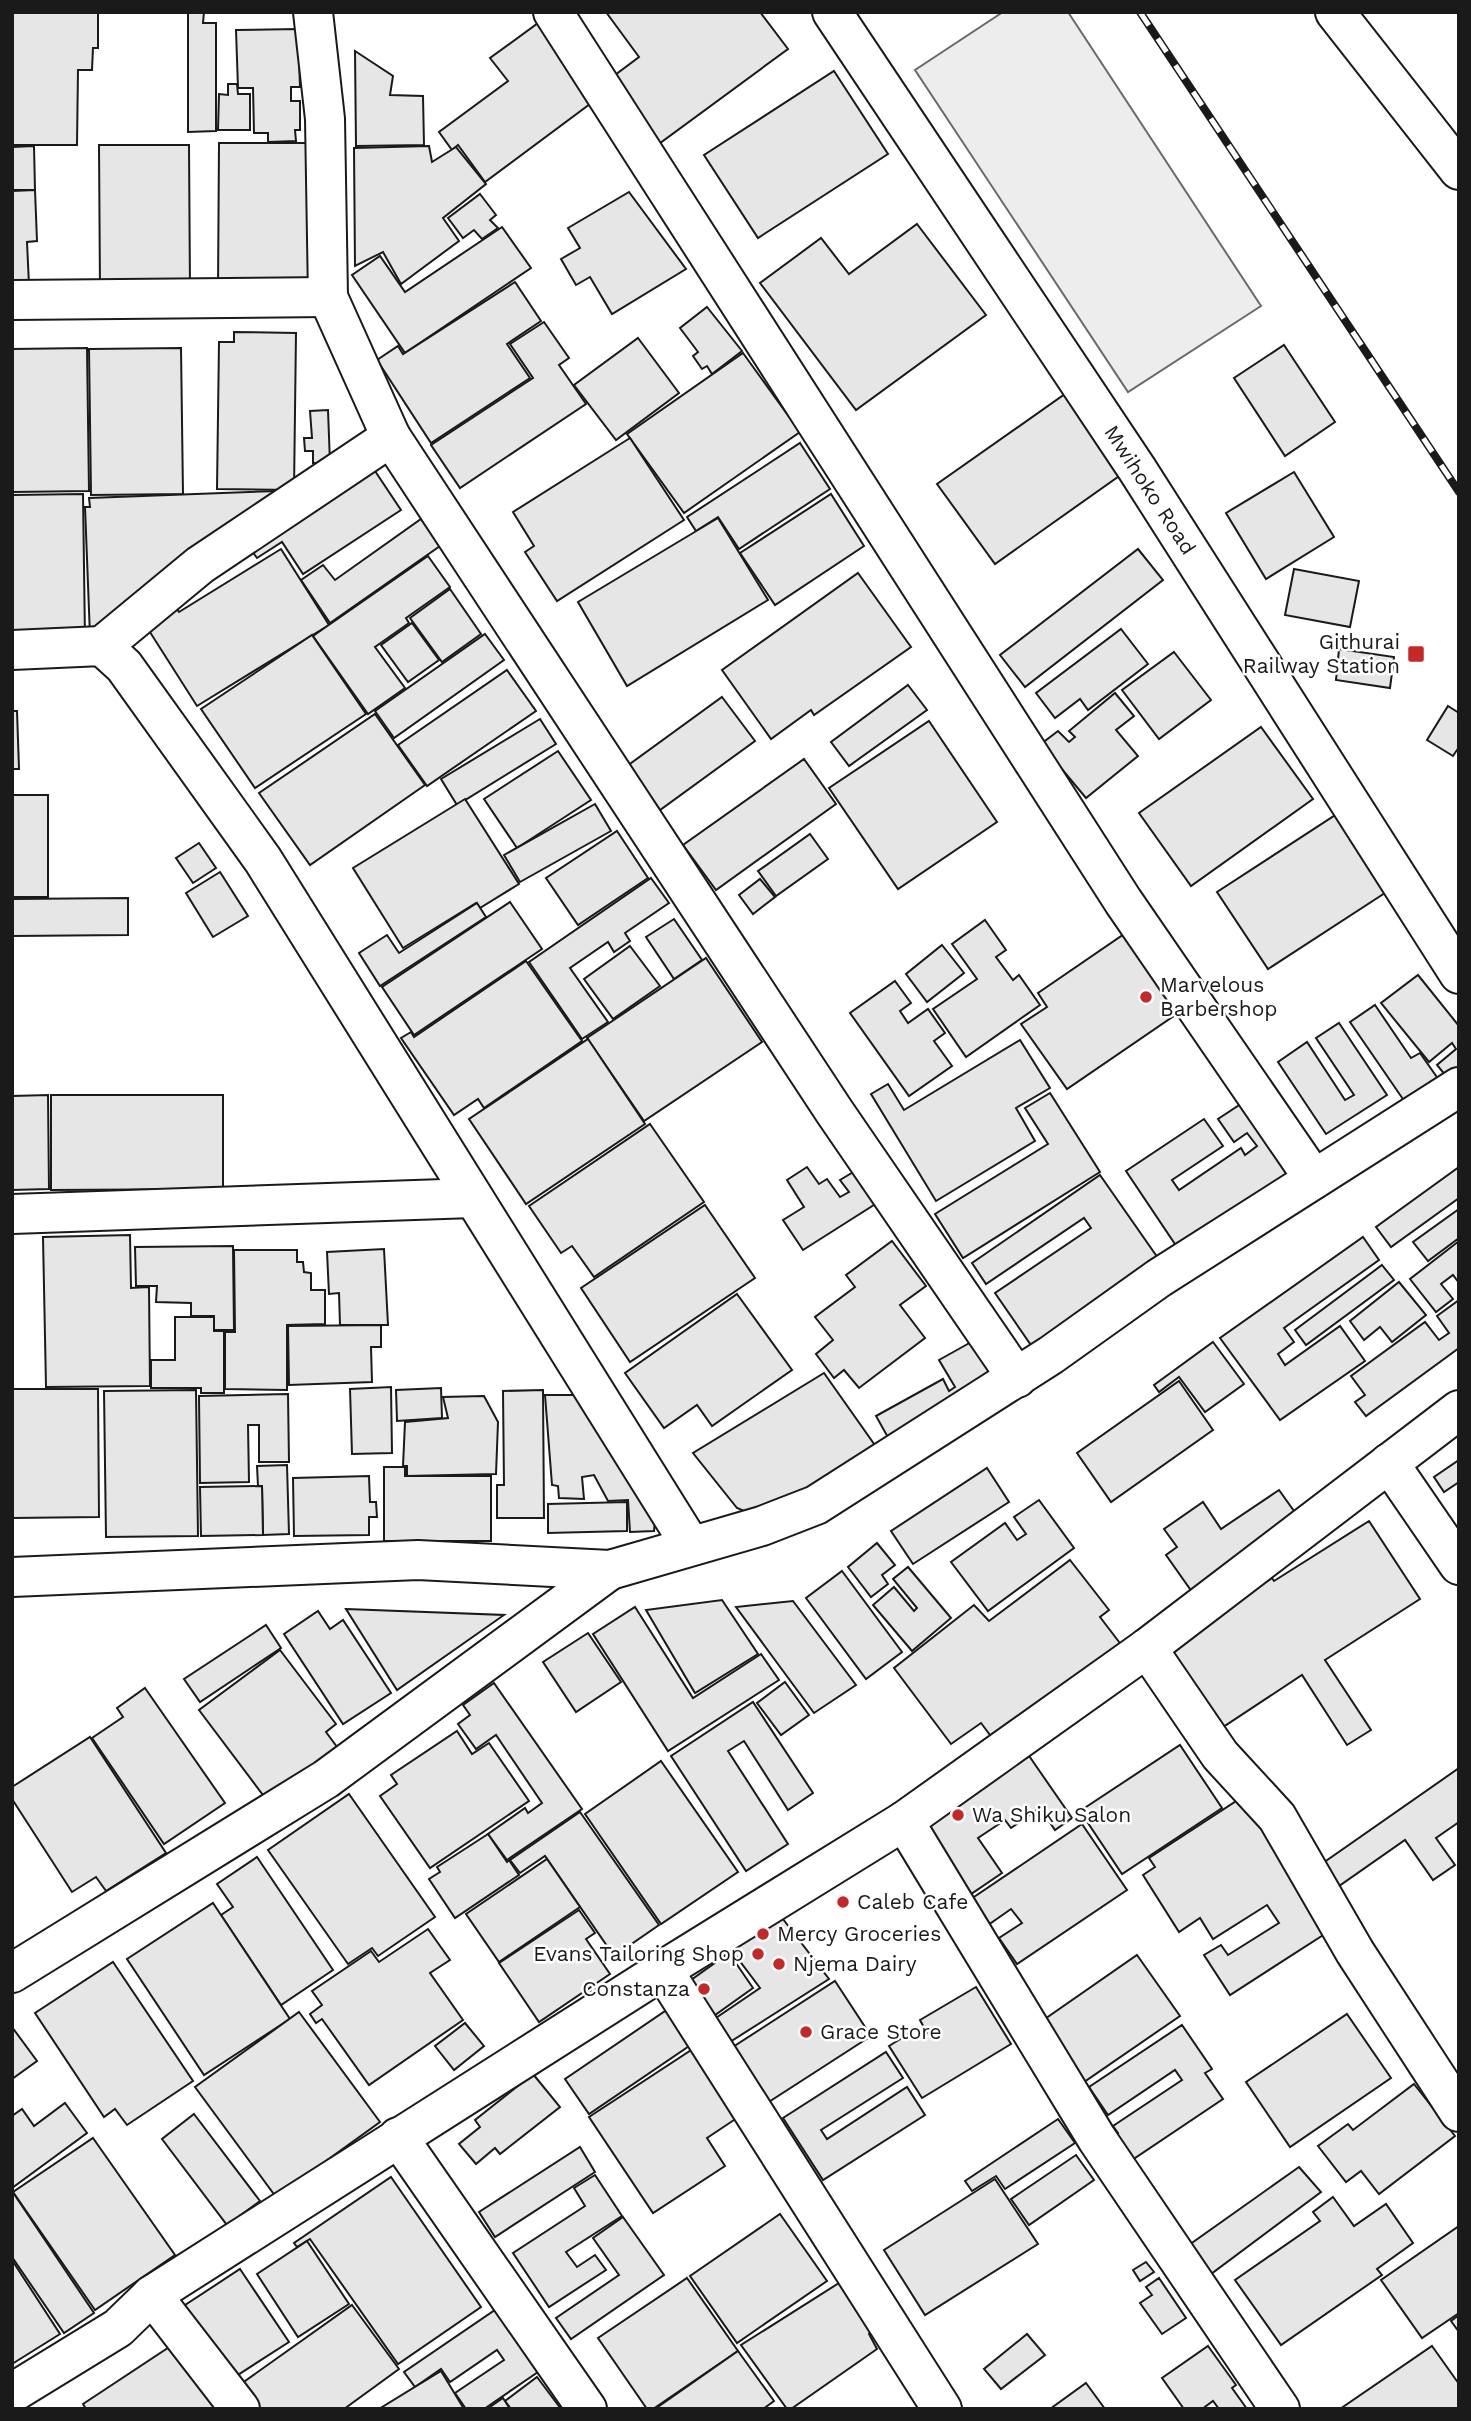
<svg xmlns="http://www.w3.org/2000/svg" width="1471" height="2421" viewBox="0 0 1471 2421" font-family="'Work Sans',sans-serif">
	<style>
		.parking { fill: #ededed; stroke: #6a6a6a; stroke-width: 2 }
		.building { fill: #e6e6e6; stroke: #1a1a1a; stroke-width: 2 }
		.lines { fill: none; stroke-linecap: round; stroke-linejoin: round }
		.minor-casing { stroke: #1a1a1a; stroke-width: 42 }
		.tertiary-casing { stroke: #1a1a1a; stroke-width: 42 }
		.minor { stroke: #fff; stroke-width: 38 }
		.tertiary { stroke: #fff; stroke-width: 38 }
		.rail-casing { stroke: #1a1a1a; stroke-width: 8 }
		.rail { stroke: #fff; stroke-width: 5; stroke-dasharray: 16; stroke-linecap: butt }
		.poi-dot { fill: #c62828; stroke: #fff; stroke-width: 2.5 }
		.labels { text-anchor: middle; stroke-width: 5; stroke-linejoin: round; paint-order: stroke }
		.street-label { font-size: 21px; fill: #1a1a1a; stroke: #fff }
		.poi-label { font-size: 21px; fill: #1a1a1a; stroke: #fff; text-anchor: start }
	</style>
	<rect width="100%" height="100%" fill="#fff"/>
	<path class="parking" d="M1003,12H1068L1261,306L1128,392L915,70Z"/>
	<g class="building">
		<path d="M12,12H98V48H93L92,70H78L77,145H12Z"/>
		<path d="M188,12H204L203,23H216V131L188,132Z"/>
		<path d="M606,12H760L788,49L656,146L607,81L639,57Z"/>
		<path d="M545,18L602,95L485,182L458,145L452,150L439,132L508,81L490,58Z"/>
		<path d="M298,29L300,87H291V101H300V130H295L296,141L268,142V133H254L253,88H238L236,30Z"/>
		<path d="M355,51L393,76L390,95L423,96L424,145L356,146Z"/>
		<path d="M834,71L888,154L758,238L704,155Z"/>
		<path d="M228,84H237L238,94H250V130H218L219,94L228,95Z"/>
		<path d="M219,143H320L319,290H218Z"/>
		<path d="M99,145H189L190,290H100Z"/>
		<path d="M34,146L35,190H12V147Z"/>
		<path d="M429,146L432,162L456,147L486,184L443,218L459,241L401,284L383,252L355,266L354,148Z"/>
		<path d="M35,190L37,241L27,242L29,285L12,286V191Z"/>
		<path d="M629,192L686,269L612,314L590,277L576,285L561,259L580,248L568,228Z"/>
		<path d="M480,194L496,215L490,220L498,228L482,239L474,230L463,238L448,218Z"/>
		<path d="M917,224L986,315L856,410L760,283L821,238L849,274Z"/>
		<path d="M502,227L531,268L405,353L352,275L380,256L405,292Z"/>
		<path d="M515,282L541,321L507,344L530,378L431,443L377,360L398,346L403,354Z"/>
		<path d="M707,307L742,351L712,374L707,366L702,369L693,356L698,352L680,328Z"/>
		<path d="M544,322L569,358L559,365L586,404L460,488L431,445L533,378L510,344Z"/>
		<path d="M234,332L296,333L294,490L217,489L219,342H234Z"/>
		<path d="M638,338L679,393L616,440L574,385Z"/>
		<path d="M1284,345L1335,422L1285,456L1234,378Z"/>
		<path d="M87,348L89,491L12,492V349Z"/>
		<path d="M181,348L183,494L91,495L89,349Z"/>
		<path d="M743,353L800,432L684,513L627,434Z"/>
		<path d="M1065,394L1122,474L995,564L937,484Z"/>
		<path d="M328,410L330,463H313V451H305L304,438H312L310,411Z"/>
		<path d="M630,438L684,520L557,601L525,552L534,546L513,512Z"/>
		<path d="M800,443L830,489L739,549L718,517L696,531L687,517Z"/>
		<path d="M369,462L401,510L303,574L282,542L257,558L246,543Z"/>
		<path d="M1294,472L1334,537L1266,579L1226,513Z"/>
		<path d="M277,491L90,636L85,507H90L89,498Z"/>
		<path d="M83,494L85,639L12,640V495Z"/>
		<path d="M831,494L864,546L775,605L740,553Z"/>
		<path d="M718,518L768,600L627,686L578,602Z"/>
		<path d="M421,519L440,546L330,623L301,580L323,565L335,580Z"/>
		<path d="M281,549L329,625L197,706L148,629L175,606L179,612Z"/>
		<path d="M1138,549L1163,580L1025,687L1000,655Z"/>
		<path d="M428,556L450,587L406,618L409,623L375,647L405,688L368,714L313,636Z"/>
		<path d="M1294,569L1359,581L1350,627L1285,615Z"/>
		<path d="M858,573L911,647L814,715L811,710L771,739L722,670Z"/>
		<path d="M450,589L481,634L442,662L410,618Z"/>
		<path d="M412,623L439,660L408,682L381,645Z"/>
		<path d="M1121,629L1148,664L1088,710L1080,699L1055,718L1036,693Z"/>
		<path d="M485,634L504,660L394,738L375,711Z"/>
		<path d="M312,635L366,714L255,788L201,709Z"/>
		<path d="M1339,649L1394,657L1390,688L1336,680Z"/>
		<path d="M1174,652L1211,700L1159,739L1122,690Z"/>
		<path d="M507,670L536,711L427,786L398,745Z"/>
		<path d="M908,685L927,710L849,766L831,742Z"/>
		<path d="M1115,693L1134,716L1116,730L1138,756L1086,798L1041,744L1058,731L1069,742L1075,737L1069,731Z"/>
		<path d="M722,697L755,741L660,810L627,766Z"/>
		<path d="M1448,706L1459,713V747L1453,756L1427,740Z"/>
		<path d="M12,711H17L19,769H12Z"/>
		<path d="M375,714L425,785L310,865L259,793Z"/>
		<path d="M540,719L556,744L457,805L441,779Z"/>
		<path d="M929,721L997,822L898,889L829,788Z"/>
		<path d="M1261,727L1313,799L1191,886L1139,813Z"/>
		<path d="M558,751L591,800L517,848L484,799Z"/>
		<path d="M804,759L836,804L716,890L683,845Z"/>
		<rect x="12" y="795" width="36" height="102"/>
		<path d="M465,799L519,884L480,908L476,903L403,948L353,868Z"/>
		<path d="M595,804L611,831L520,882L504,855Z"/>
		<path d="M1337,814L1388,891L1268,969L1217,892Z"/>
		<path d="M617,831L648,878L578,925L546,878Z"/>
		<path d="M810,834L828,859L776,896L758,871Z"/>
		<path d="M199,843L216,868L193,883L176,858Z"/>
		<path d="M220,872L248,916L213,937L186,893Z"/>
		<path d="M651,878L669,903L625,933L630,941L614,952L608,942L570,968L608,1022L582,1039L529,962Z"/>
		<path d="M760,879L775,897L753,914L739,895Z"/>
		<path d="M128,898V935L12,936V899Z"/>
		<path d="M510,902L542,949L414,1035L382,987Z"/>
		<path d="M477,903L486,917L380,986L359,953L387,935L399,953Z"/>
		<path d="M674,919L702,960L674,979L646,937Z"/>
		<path d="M985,920L1006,950L996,957L1013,980L1019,975L1040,1005L966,1057L933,1009L977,979L952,944Z"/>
		<path d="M1133,928L1187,1007L1067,1089L1021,1024L1047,1007L1038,993Z"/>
		<path d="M942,945L964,973L927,1002L906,974Z"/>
		<path d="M630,946L660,986L613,1019L584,979Z"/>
		<path d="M706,958L762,1042L644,1121L587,1038Z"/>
		<path d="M526,961L582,1041L484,1108L478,1099L454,1115L401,1038L411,1032L414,1037Z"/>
		<path d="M1418,975L1459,1026V1074L1450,1081L1437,1065L1456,1049L1452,1043L1429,1062L1381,1003Z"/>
		<path d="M895,981L911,1003L900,1011L908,1023L928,1009L945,1033L934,1041L952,1066L909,1096L850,1013Z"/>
		<path d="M1375,1005L1411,1058L1420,1053L1441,1083L1407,1105L1350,1022Z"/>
		<path d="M1339,1023L1387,1095L1326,1134L1278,1062L1307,1042L1345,1100L1354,1095L1316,1038Z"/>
		<path d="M588,1039L645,1124L526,1204L469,1119Z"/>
		<path d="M1020,1040L1050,1088L1016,1108L1035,1141L936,1201L871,1094L888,1084L904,1110Z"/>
		<path d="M1050,1093L1100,1172L963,1258L935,1214L1048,1144L1025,1108Z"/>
		<path d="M48,1095L49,1189L12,1190V1096Z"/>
		<path d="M51,1095H223V1189L51,1190Z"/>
		<path d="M1250,1098L1299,1170L1179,1250L1126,1171L1204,1119L1223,1146L1172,1180L1179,1190L1241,1148L1245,1155L1257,1146L1247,1133L1234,1142L1218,1119Z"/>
		<path d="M650,1124L704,1202L594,1277L572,1246L561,1253L529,1206Z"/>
		<path d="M807,1167L819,1184L827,1179L840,1197L849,1192L840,1180L855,1171L877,1203L803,1250L783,1220L804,1207L787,1180Z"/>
		<path d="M1459,1167V1198L1391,1247L1376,1227Z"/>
		<path d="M1100,1175L1160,1261L1033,1348L995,1293L1091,1228L1084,1218L986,1284L972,1263Z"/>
		<path d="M705,1205L755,1278L630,1362L581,1288Z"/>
		<path d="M1459,1209V1238L1428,1261L1413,1242Z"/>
		<path d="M130,1235L131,1288L149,1287L150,1386L46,1387L43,1237Z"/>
		<path d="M1363,1237L1379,1260L1284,1328L1294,1342L1278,1354L1285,1365L1340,1326L1365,1361L1280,1420L1220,1338Z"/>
		<path d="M892,1241L926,1286L900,1305L925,1338L859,1388L844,1370L834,1378L816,1354L833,1340L815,1317L855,1287L846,1275Z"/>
		<path d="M1459,1241V1283L1453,1275L1441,1284L1453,1299L1436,1312L1410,1279Z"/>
		<path d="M233,1246L234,1330H214V1316H191V1303L156,1302L157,1286H136L135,1247Z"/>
		<path d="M384,1249L388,1325H340L339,1293L329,1294L327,1252Z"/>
		<path d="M234,1250H297V1262H303L304,1272L311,1273V1290H325V1324L287,1325V1390L225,1389V1332H235Z"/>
		<path d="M1382,1265L1394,1280L1306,1345L1295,1330Z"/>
		<path d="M1399,1282L1426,1315L1392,1342L1380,1327L1364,1340L1350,1321Z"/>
		<path d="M737,1294L792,1370L712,1426L697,1405L664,1428L625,1373Z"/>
		<path d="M1459,1300V1348L1366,1416L1355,1402L1365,1395L1351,1376L1425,1322L1439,1340L1449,1333L1437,1316Z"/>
		<path d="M175,1317H214V1331H224V1393H201V1388H151V1360H175Z"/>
		<path d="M381,1325V1347H371L372,1382L289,1385L288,1326Z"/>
		<path d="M973,1341L996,1382L890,1441L876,1416L943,1379L949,1391L955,1387L939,1360Z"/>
		<path d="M1213,1342L1244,1384L1205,1412L1179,1377L1159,1392L1154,1385Z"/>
		<path d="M824,1373L879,1451L767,1521L737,1508L693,1453Z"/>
		<path d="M1179,1381L1213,1430L1111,1502L1077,1453Z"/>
		<path d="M391,1387L392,1453L352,1454L350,1389Z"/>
		<path d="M441,1388L442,1418L397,1421L396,1390Z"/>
		<path d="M12,1389H98L99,1517L12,1518Z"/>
		<path d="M196,1390L198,1536L106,1537L104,1391Z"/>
		<path d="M543,1390L544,1518H497V1485H504L503,1391Z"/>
		<path d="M288,1394L289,1462H259V1425H248L249,1482L200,1483L199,1396Z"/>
		<path d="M545,1395H578L656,1510L654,1531L630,1532L628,1500L608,1501L594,1475L582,1477L584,1499L559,1498L558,1486L552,1485Z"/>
		<path d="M484,1396L498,1422L496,1474L407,1476V1466H403L405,1422L448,1418L443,1397Z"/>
		<path d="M1459,1460V1482L1444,1492L1434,1477Z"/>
		<path d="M287,1465L289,1534L263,1535L262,1486H258L257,1466Z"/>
		<path d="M384,1467H405V1476H491V1541H384Z"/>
		<path d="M987,1468L1009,1502L913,1564L891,1531Z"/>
		<path d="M369,1476L370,1502H376L377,1517H369V1535L294,1536L293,1478Z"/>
		<path d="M262,1486L263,1535L201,1536L200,1487Z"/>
		<path d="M1279,1490L1309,1532L1202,1606L1166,1555L1177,1547L1164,1529L1203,1502L1221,1529Z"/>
		<path d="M1039,1500L1074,1548L988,1611L951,1562L1005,1523L1017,1540L1026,1534L1014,1517Z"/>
		<path d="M627,1502V1531L548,1533V1504Z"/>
		<path d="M1369,1521L1420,1599L1325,1660L1371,1730L1347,1745L1302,1675L1217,1731L1163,1648L1272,1578L1274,1581Z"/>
		<path d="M877,1543L895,1565L882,1575L888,1584L871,1597L848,1567Z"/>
		<path d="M1070,1560L1109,1610L1100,1617L1129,1655L1002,1751L981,1723L951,1744L894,1668L974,1605L989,1621Z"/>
		<path d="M908,1567L951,1618L912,1651L873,1605L894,1587L914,1611L917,1608L893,1579Z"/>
		<path d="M842,1571L902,1652L866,1679L806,1598Z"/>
		<path d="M722,1600L758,1654L695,1693L646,1610Z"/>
		<path d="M793,1601L856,1685L814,1713L736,1607Z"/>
		<path d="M635,1607L693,1698L761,1654L779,1680L668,1751L593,1634Z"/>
		<path d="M346,1609L504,1615L397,1690Z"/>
		<path d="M318,1611L330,1629L343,1620L391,1693L343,1724L284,1634Z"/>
		<path d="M266,1625L281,1648L200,1702L184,1679Z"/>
		<path d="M588,1633L621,1682L576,1712L543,1662Z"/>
		<path d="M280,1650L336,1724L326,1732L340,1751L269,1803L199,1710Z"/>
		<path d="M785,1682L809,1715L781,1735L757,1703Z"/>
		<path d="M494,1683L582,1809L507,1860L488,1834L525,1808L528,1813L542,1803L496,1735L476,1749L458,1724L470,1715L463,1705Z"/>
		<path d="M145,1688L225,1803L164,1844L92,1738L123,1717L117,1708Z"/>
		<path d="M753,1702L813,1793L788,1810L744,1741L728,1751L788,1844L746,1871L671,1756Z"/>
		<path d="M457,1731L472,1754L489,1743L529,1801L430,1868L380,1796L397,1784L391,1775Z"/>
		<path d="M90,1737L166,1853L106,1891L96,1877L72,1892L12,1799V1787Z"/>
		<path d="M1180,1745L1222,1808L1122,1874L1080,1811Z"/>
		<path d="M1025,1750L1072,1818L1055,1830L1040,1808L1011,1828L1005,1820L978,1838L1002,1873L971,1894L920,1822Z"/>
		<path d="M661,1761L738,1872L661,1924L585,1814Z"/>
		<path d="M1459,1768V1822L1436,1838L1455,1865L1433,1880L1405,1840L1329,1893L1313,1870Z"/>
		<path d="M349,1794L435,1917L378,1956L372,1948L348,1964L268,1850Z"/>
		<path d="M1244,1796L1331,1930L1230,1995L1204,1955L1221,1945L1228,1955L1279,1923L1267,1905L1213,1939L1200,1918L1179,1932L1143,1875L1155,1867L1149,1858Z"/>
		<path d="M580,1812L659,1925L614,1956L545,1856L520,1873L510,1860Z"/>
		<path d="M1082,1824L1127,1890L1017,1964L999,1938L1022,1923L1011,1909L988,1925L971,1899Z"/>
		<path d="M488,1834L507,1862L509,1860L519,1875L455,1918L429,1879L440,1872L437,1867Z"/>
		<path d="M257,1857L333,1970L281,2005L221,1915L233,1907L217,1884Z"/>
		<path d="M547,1859L580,1907L499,1962L466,1914Z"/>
		<path d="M213,1903L290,2019L204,2075L127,1959Z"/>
		<path d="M579,1910L595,1933L586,1939L610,1974L539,2022L499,1963Z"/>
		<path d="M776,1910L829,1979L719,2049L704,2026L760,1988L724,1940Z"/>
		<path d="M428,1929L450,1960L430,1973L463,2020L369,2085L322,2019L316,2023L310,2014L322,2005L312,1991L371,1951L379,1962Z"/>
		<path d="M729,1953L753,1988L708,2020L684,1985Z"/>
		<path d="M1137,1955L1180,2016L1084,2082L1042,2021Z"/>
		<path d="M113,1962L193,2081L127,2125L115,2109L104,2117L35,2013Z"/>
		<path d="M835,1981L871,2036L758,2109L722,2054Z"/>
		<path d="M976,1987L1011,2044L922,2098L889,2046L910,2033L915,2040L927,2033L920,2020Z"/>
		<path d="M674,2005L698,2040L589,2114L565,2079Z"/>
		<path d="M299,2012L380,2122L276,2197L195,2087Z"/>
		<path d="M1347,2014L1391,2078L1290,2147L1246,2082Z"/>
		<path d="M465,2023L484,2046L454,2070L435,2046Z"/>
		<path d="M1182,2025L1212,2069L1205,2073L1223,2099L1129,2162L1113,2137L1118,2133L1113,2126L1182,2080L1175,2070L1108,2115L1089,2087Z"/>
		<path d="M12,2027L37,2061L12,2079Z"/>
		<path d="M702,2043L737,2118L707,2138L725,2166L653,2213L589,2117Z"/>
		<path d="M886,2052L903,2078L821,2130L827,2139L907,2087L925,2115L823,2180L783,2118Z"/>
		<path d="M533,2074L560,2107L500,2154L495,2148L476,2164L459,2144L480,2127L475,2120Z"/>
		<path d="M1414,2084L1455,2136L1379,2194L1361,2171L1346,2182L1318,2146L1348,2124L1353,2130Z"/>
		<path d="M65,2103L87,2133L12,2188V2116L22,2109L34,2126Z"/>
		<path d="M194,2114L260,2201L227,2225L162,2139Z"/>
		<path d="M1058,2119L1075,2143L1005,2189L996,2176L972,2191L965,2181Z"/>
		<path d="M93,2138L175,2255L95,2310L13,2192Z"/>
		<path d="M580,2147L595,2172L495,2237L479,2212Z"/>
		<path d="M1076,2155L1094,2180L1029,2225L1011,2199Z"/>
		<path d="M1299,2167L1321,2192L1211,2274L1189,2245Z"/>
		<path d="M595,2175L622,2216L566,2252L577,2267L595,2255L606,2270L549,2307L513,2253L585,2206L574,2188Z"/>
		<path d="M391,2177L481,2307L398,2364L310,2239L297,2247L294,2243Z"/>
		<path d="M995,2179L1038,2244L925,2315L884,2250Z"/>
		<path d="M12,2191L94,2313L64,2333L12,2257Z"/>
		<path d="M1333,2197L1354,2226L1386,2204L1413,2243L1377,2269L1382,2275L1281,2345L1235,2280L1320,2221L1313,2212Z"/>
		<path d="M780,2214L827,2281L737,2343L690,2276Z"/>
		<path d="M623,2217L664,2275L571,2339L556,2318L619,2275L593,2238Z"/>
		<path d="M1459,2226V2313L1422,2338L1381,2280Z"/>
		<path d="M307,2241L349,2304L298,2337L257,2274Z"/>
		<path d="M12,2260L60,2334L12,2364Z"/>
		<path d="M1146,2262L1154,2272L1140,2281L1133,2270Z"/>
		<path d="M240,2269L289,2342L230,2380L182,2307Z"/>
		<path d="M850,2276L882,2320L869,2334L877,2349L791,2409H787L741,2345Z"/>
		<path d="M687,2278L738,2351L653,2409H647L598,2338Z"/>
		<path d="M1159,2278L1186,2318L1162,2334L1140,2303L1152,2295L1146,2287Z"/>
		<path d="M352,2305L399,2369L344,2409H254L238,2386Z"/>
		<path d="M495,2310L538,2372L484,2409H466L455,2393L504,2360L497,2350L450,2382L441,2369L415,2387L404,2372Z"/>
		<path d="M1459,2315V2332L1451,2321Z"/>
		<path d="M1027,2334L1045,2355L1001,2389L984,2369Z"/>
		<path d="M180,2340L217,2409H86L83,2404Z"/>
		<path d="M1208,2346L1236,2385L1232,2388L1247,2409H1219L1213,2401L1202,2409H1184L1162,2378Z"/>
		<path d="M1432,2346L1459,2384V2409H1340Z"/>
		<path d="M738,2351L774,2401L763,2409H655Z"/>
		<path d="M441,2371L464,2409H379Z"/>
		<path d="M537,2377L561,2409H511L505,2401Z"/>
		<path d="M1086,2383L1105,2409H1050Z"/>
		<path d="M503,2398L510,2409H487Z"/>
	</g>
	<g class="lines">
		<g class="minor-casing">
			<g id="minor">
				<path d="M313,12L325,119L328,297L391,437L834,1111L1017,1378"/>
				<path d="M553,12L1123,901L1314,1179"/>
				<path d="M1335,12L1459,170"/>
				<path d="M12,300L328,297"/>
				<path d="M102,646L200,565L391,437"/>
				<path d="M12,650L102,646L124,666L263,860L691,1546"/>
				<path d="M12,1214L473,1198"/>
				<path d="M1389,1463L1459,1565"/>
				<path d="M12,1577L418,1560L610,1570L762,1526L816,1505L1051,1355L1159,1278L1459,1087"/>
				<path d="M1147,1648L1220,1755L1277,1817L1355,1952L1459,2112"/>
				<path d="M904,1821L1097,2139L1280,2409"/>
				<path d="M663,1970L942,2409"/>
				<path d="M12,1973L326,1779L610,1570"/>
				<path d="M398,2137L587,2409"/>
				<path d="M152,2295L240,2409"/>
				<path d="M12,2393L118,2328L152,2295L663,1970L904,1821L1147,1648L1459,1410"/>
			</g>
		</g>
		<g class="tertiary-casing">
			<path id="tertiary" d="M832,12L1137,469L1459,974"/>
		</g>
		<use href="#minor" class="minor"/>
		<use href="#tertiary" class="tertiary"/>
		<g class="rail-casing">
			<path id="rail" d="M1140,12L1459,492"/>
		</g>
		<use href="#rail" class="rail"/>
	</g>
	<g class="poi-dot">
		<rect x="1407" y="645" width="18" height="18" rx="3.5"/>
		<circle cx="1146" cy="997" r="7"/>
		<circle cx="958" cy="1815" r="7"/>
		<circle cx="843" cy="1902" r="7"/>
		<circle cx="763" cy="1934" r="7"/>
		<circle cx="758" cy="1954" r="7"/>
		<circle cx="779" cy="1964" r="7"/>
		<circle cx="704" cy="1989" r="7"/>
		<circle cx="806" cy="2032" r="7"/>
	</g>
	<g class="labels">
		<g class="street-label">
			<text transform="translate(1150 490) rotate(57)" y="7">Mwihoko Road</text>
		</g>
		<g class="poi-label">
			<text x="1400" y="649" text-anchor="end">Githurai<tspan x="1400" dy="24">Railway Station</tspan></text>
			<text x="1160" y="992">Marvelous<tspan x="1160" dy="24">Barbershop</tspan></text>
			<text x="972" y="1822">Wa Shiku Salon</text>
			<text x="857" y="1909">Caleb Cafe</text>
			<text x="777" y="1941">Mercy Groceries</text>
			<text x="744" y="1961" text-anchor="end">Evans Tailoring Shop</text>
			<text x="793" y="1971">Njema Dairy</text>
			<text x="690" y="1996" text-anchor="end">Constanza</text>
			<text x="820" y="2039">Grace Store</text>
		</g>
	</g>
	<rect width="1471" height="2421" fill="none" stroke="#1a1a1a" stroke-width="28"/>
</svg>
